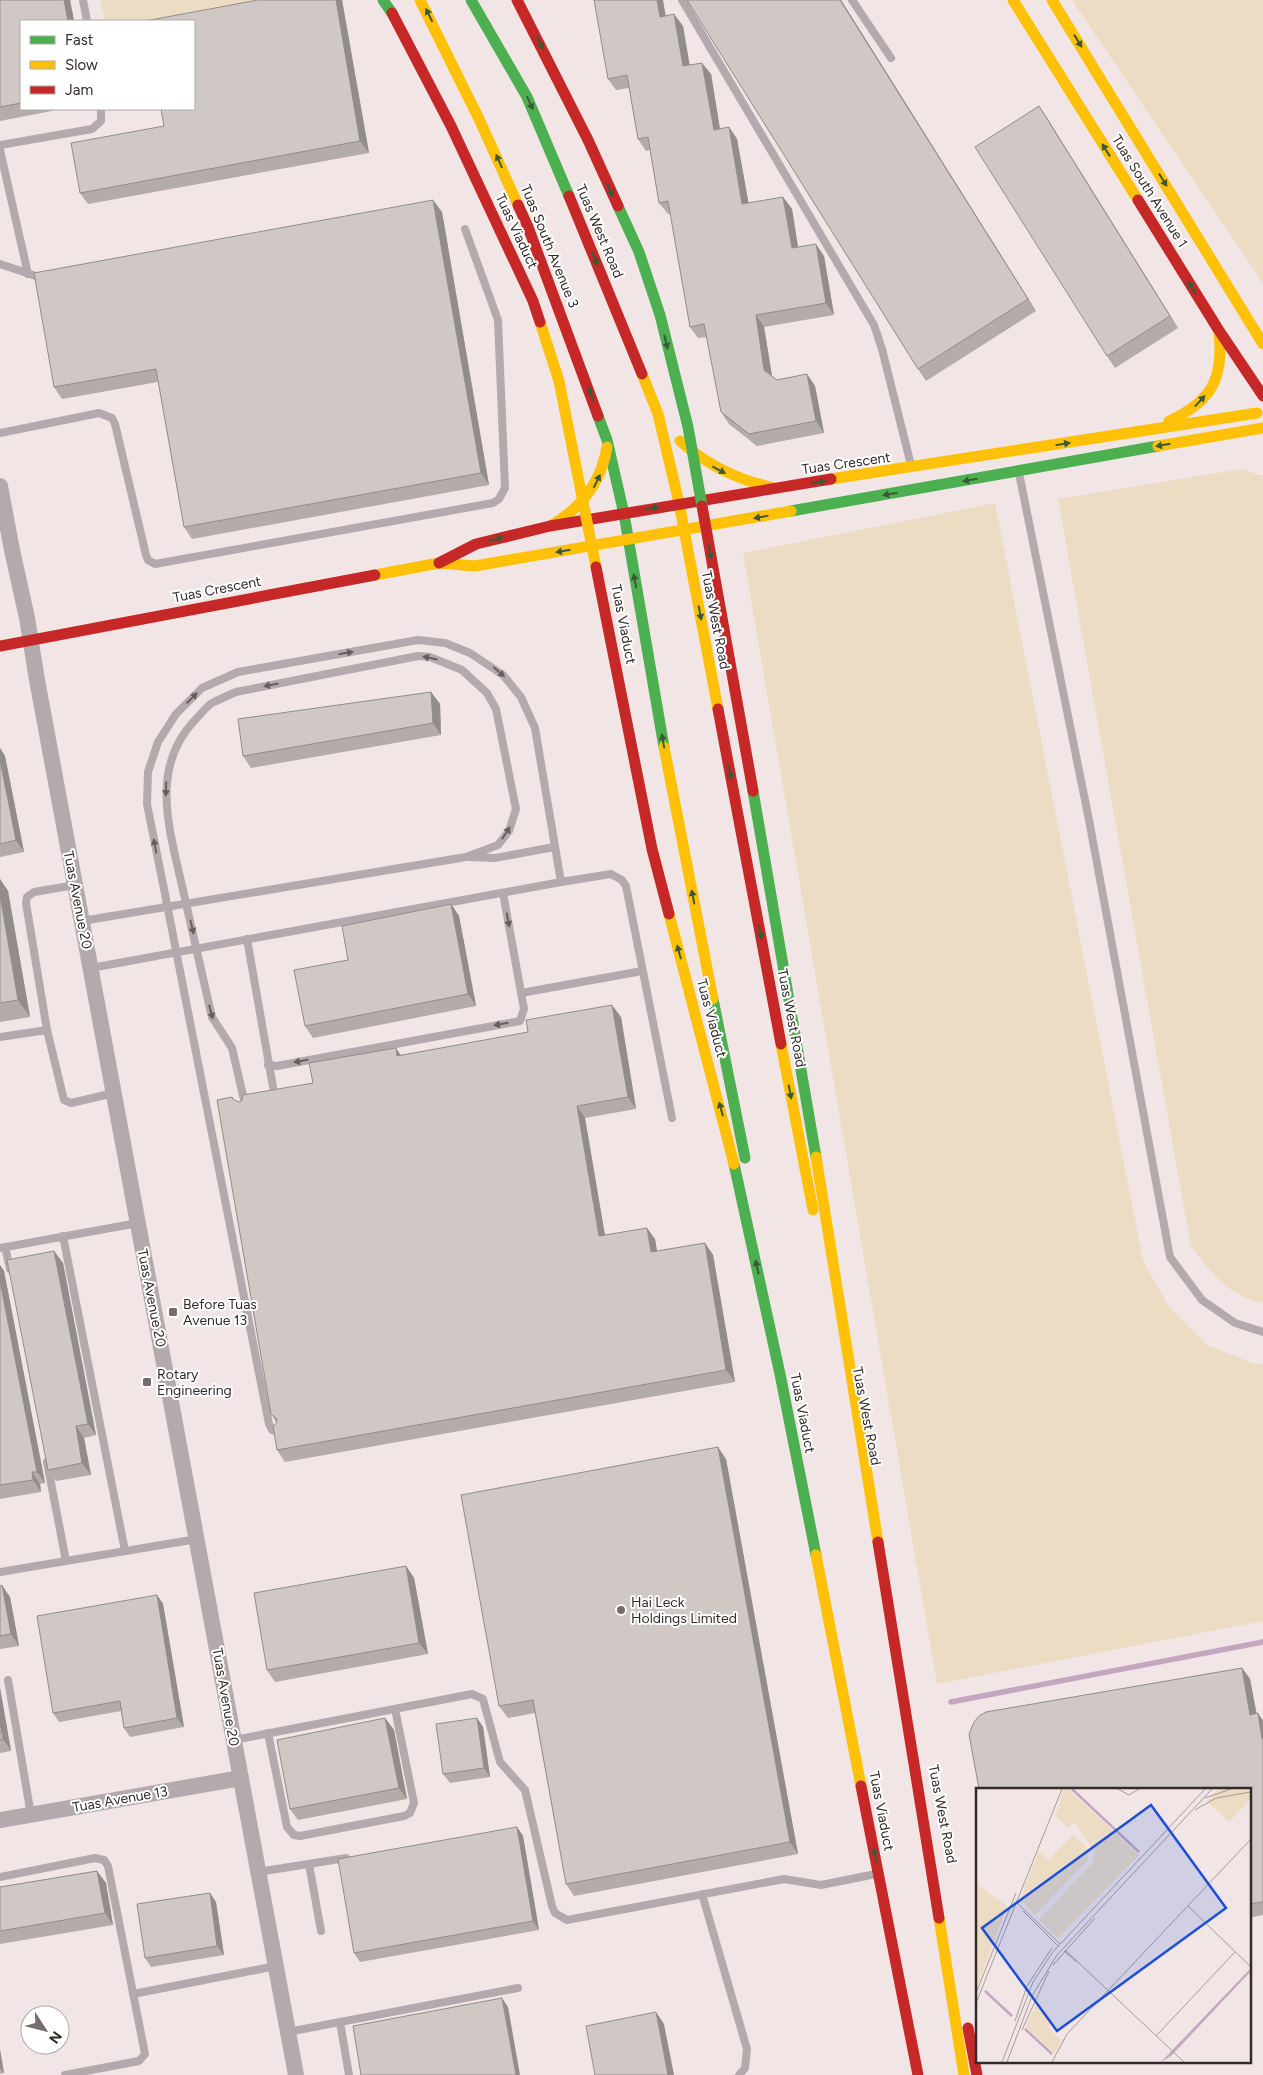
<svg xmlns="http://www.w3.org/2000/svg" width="1263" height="2075" viewBox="0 0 1263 2075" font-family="Figtree,sans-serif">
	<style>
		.green { fill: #ecdcc3 }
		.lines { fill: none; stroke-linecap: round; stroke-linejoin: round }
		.stream { stroke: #c5a6c0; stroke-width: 5.5 }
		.lane { stroke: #b4aaad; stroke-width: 8 }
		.street { stroke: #b4aaad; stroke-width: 16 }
		.fast { stroke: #4caf50; stroke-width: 11 }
		.slow { stroke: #ffc107; stroke-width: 11 }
		.jam { stroke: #c62828; stroke-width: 11 }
		.lane-bridge { stroke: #b4aaad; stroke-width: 8 }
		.fast-bridge { stroke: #4caf50; stroke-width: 11 }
		.slow-bridge { stroke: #ffc107; stroke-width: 11 }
		.jam-bridge { stroke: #c62828; stroke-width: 11 }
		.wall { fill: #b3aca9 }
		.shaded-wall { fill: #928c8a }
		.building { fill: #d0c8c5; stroke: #928c8a }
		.oneway { fill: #3c5937 }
		.oneway2 { fill: #675e5e }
		.poi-dot { fill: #766c6b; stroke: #fff; stroke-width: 2 }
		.labels { text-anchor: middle; stroke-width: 4; stroke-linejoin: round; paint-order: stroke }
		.street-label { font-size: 14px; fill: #332b2a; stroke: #fff }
		.poi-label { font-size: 14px; fill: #332b2a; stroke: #fff; text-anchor: start }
		.inset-river { fill: none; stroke: #c5a6c0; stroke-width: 2.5 }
		.inset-road { fill: none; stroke: #a59b9a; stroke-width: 1 }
		.view { fill: #1d4ed8; fill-opacity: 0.15; stroke: #1d4ed8; stroke-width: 2.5 }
		.inset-edge { fill: none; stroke: #332b2a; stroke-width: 2.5 }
	</style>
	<rect width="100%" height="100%" fill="#f1e6e5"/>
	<g class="green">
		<path d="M100,0H260L153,21H105Z"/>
		<path d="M1072,0H1263V283Z"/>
		<path d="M1242,469L1263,476V1303C1226,1294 1214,1275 1191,1247L1058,499Z"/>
		<path d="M995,503L1143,1261L1170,1308L1207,1345L1255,1364H1263V1621L937,1684L743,553Z"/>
	</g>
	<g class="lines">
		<path class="stream" d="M951,1702L1263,1642"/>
		<g class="lane">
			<path d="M83,0L87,21"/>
			<path d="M682,0L874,325L882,349L911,465"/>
			<path d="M852,0L891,58"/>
			<path d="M0,145L92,129L101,121V109"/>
			<path d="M0,150L28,274"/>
			<path d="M0,264L42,278"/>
			<path d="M0,433L99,413L112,418L115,424L146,555L148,560L155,564L493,503L499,499L505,488L498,320L465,229"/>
			<path d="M1019,473L1089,820L1170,1257L1202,1300L1235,1323L1263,1332"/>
			<path d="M470,857L495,858L554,847"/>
			<path d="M165,894L147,804L148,772L158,742L176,714L202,688L238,672L418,640L445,643L470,653L503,675L521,697L535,728L561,882"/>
			<path d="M82,921L466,857L498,845L509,831L516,809L496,709L487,693L462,670L430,657L418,656L236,692C229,695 220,699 212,703C206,707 201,714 196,719C148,768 170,831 183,890"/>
			<path d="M247,939L273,1087"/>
			<path d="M200,965L212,1017L232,1048L245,1104"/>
			<path d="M91,968L561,882L611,874L622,880L626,886L672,1118"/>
			<path d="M180,971L269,1424L272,1430L280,1432"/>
			<path d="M521,993L642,971"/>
			<path d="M47,1030L26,903L27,897L34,892L75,885"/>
			<path d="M0,1037L47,1030L64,1100L71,1103L114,1093"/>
			<path d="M268,1065L277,1066L520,1021L524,1009L503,893"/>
			<path d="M63,1236L125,1551"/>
			<path d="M5,1247L10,1269"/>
			<path d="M0,1248L138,1223"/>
			<path d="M47,1462L66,1561"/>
			<path d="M0,1572L197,1539"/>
			<path d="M8,1680L31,1815"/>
			<path d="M268,1733L287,1827L294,1835L300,1836L404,1816L410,1813L414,1803L395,1709"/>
			<path d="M234,1740L472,1694L483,1699L500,1762L525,1790L552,1906L555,1913L567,1920L784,1879L821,1885L876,1874"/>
			<path d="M309,1864L321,1931"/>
			<path d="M258,1872L346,1858"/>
			<path d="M0,1877L95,1858L104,1860L108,1866L145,2054L139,2061L65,2075"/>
			<path d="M702,1894L747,2049L745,2068L739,2075"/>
			<path d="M133,1994L276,1966"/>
			<path d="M340,2022L349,2075"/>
			<path d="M288,2032L518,1988"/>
		</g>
		<g class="street">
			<path d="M0,486L12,550L27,618L37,680L296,2075"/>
			<path d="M0,1820L241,1778"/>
		</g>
		<g class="fast">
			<path d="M383,0L392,13"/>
			<path d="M471,0L527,97L569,196"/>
			<path d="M598,416L607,440L624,514L664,747"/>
			<path d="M791,511L1158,446"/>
			<path d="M713,999L745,1158"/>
		</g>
		<g class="slow">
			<path d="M420,0L479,119L518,205"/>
			<path d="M1013,0L1138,200"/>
			<path d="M1052,0L1263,344"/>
			<path d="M642,374L658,414L679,503L718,709"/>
			<path d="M1169,421C1211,402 1224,379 1219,333"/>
			<path d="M680,441C708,466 738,480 774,488"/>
			<path d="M1158,446L1263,428"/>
			<path d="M831,479L1257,413"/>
			<path d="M550,526C582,508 601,483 607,447"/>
			<path d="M375,575L439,563L475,566L791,511"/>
			<path d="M664,747L713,999"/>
			<path d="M781,1044L813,1210"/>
		</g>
		<g class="jam">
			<path d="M569,196L642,374"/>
			<path d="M1138,200L1218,329L1263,396"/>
			<path d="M518,205L528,227L598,416"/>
			<path d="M439,563L476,544L550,526L831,479"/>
			<path d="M0,646L375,575"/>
			<path d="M718,709L781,1044"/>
			<path d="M968,2028L977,2075"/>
		</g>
		<g class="lane-bridge">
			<path d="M183,890L200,965"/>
			<path d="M165,894L180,971"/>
		</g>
		<g class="fast-bridge">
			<path d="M618,206L639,252L660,315L688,427L702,506"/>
			<path d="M753,791L816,1157"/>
			<path d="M734,1164L780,1374L816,1555"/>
		</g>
		<g class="slow-bridge">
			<path d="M540,322L559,381L596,567"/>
			<path d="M669,914L734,1164"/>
			<path d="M816,1157L878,1542"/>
			<path d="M816,1555L861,1786"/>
			<path d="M939,1918L964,2075"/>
		</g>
		<g class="jam-bridge">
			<path d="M517,0L588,140L618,206"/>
			<path d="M392,13L451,126L533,301L540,322"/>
			<path d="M702,506L753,791"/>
			<path d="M596,567L652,849L669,914"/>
			<path d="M878,1542L939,1918"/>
			<path d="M861,1786L918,2075"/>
		</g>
	</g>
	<g class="wall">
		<path d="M0,0H70L74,21H21V109H62L0,121Z"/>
		<path d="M258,0H342L369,153L88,204L80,193L164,126Z"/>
		<path d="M687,0H841L1036,311L926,381L918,369Z"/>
		<path d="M666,16L683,26L689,65L711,74L720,129L729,127L737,139L748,203L783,197L792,209L798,247L824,256L834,315L764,327L772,376L777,380L807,374L815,386L824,433L757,446L729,424L721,412L707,337L698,338L690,327L671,214H668L659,203L650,150L646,151L638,139L629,88L616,90L608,79Z"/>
		<path d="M1039,106L1047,118L1178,328L1115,368L1107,356Z"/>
		<path d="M442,212L489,485L192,539L184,527L158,382L62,399L54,387Z"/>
		<path d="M431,692L440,704L441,735L251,768L243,756Z"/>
		<path d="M0,748L5,756L24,852L0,857Z"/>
		<path d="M0,879L8,891L30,1017L0,1022Z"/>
		<path d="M451,904L459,916L476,1006L313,1038L305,1026L348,960Z"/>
		<path d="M621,1017L636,1109L585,1118L605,1235L655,1239L657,1251L705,1243L713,1255L735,1382L285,1462L277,1450L276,1422L271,1414L235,1101L239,1102L313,1083L401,1055Z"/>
		<path d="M54,1251L63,1263L96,1435L84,1438L91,1475L56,1481L48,1470Z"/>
		<path d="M0,1265L4,1271L45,1483L40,1484L41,1492L0,1499Z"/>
		<path d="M726,1459L798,1854L574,1896L566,1884L535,1713L508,1718L499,1706Z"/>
		<path d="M406,1566L414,1578L428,1654L275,1682L267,1670Z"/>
		<path d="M0,1586L10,1597L19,1646L0,1649Z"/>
		<path d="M157,1595L163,1604L184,1727L130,1737L124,1728L121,1711L59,1722L53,1713Z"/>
		<path d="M1242,1668L1250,1679L1256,1714L1258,1713L1263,1721V1915L1249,1918V1789Z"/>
		<path d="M0,1688L11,1751L0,1753Z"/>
		<path d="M385,1718L394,1730L407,1799L298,1820L290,1809Z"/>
		<path d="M477,1718L483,1727L490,1777L450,1783L443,1774Z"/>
		<path d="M517,1827L523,1836L539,1930L360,1962L354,1953Z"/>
		<path d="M97,1871L106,1883L113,1925L0,1944V1887Z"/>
		<path d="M216,1902L224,1955L151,1967L145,1958Z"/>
		<path d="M0,2049L4,2073L0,2074Z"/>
	</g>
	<g class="shaded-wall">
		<path d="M64,0H70L74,21H68Z"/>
		<path d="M336,0H342L369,153L360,141Z"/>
		<path d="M657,0H663L668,29L660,17Z"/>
		<path d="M840,0H841L1036,311L1028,299Z"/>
		<path d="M674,14L683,26L692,78L683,66Z"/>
		<path d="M702,63L711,74L722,142L714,130Z"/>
		<path d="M1039,106L1047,118L1178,328L1170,316Z"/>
		<path d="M729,127L737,139L751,216L742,204Z"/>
		<path d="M783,197L792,209L800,260L792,248Z"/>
		<path d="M433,200L442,212L489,485L481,473Z"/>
		<path d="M816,244L824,256L834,315L826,303Z"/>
		<path d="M756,315L764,327L773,382L764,370Z"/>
		<path d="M807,374L815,386L824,433L816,421Z"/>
		<path d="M431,692L440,704L441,735L433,723Z"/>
		<path d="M0,748L5,756L24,852L16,840L0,760Z"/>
		<path d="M0,879L8,891L30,1017L18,1000L0,895Z"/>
		<path d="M451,904L459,916L476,1006L468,994Z"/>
		<path d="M612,1005L621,1017L636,1109L628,1097Z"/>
		<path d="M396,1048L404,1060L397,1056Z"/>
		<path d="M577,1106L585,1118L607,1248L599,1236Z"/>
		<path d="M647,1228L655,1239L659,1264L651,1252Z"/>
		<path d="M705,1243L713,1255L735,1382L726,1370Z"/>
		<path d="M54,1251L63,1263L96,1435L88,1424Z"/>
		<path d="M0,1265L4,1271L45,1483L37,1472L0,1281Z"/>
		<path d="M76,1426L84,1438L91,1475L82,1463Z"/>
		<path d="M718,1447L726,1459L798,1854L790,1842Z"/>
		<path d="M32,1472L40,1484L41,1492L33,1480Z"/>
		<path d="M406,1566L414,1578L428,1654L419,1643Z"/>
		<path d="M2,1585L10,1597L19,1646L11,1634Z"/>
		<path d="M157,1595L163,1604L184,1727L177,1718Z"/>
		<path d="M1242,1668L1250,1679L1259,1726L1250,1715Z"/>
		<path d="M0,1688L11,1751L3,1739L0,1722Z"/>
		<path d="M1258,1713L1263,1721V1740L1262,1739Z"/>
		<path d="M385,1718L394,1730L407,1799L399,1788Z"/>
		<path d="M477,1718L483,1727L490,1777L484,1768Z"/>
		<path d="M517,1827L523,1836L539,1930L533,1921Z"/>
		<path d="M97,1871L106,1883L113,1925L105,1913Z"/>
		<path d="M210,1893L216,1902L224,1955L217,1946Z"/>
		<path d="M502,1998L508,2007L520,2075H516Z"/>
		<path d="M656,2012L664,2024L674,2075H668Z"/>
		<path d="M0,2049V2050L4,2073L0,2068Z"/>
	</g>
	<g class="building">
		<path d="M0,0H64L68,21H21V103L0,107Z"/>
		<path d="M258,0H336L360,141L80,193L71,143L164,126L161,109H194V21H145Z"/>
		<path d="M594,0H657L660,17L674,14L683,66L702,63L714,130L729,127L742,204L783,197L792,248L816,244L826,303L756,315L764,370L777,380L807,374L816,421L749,434L721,412L704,324L690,327L668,201L659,203L648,137L638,139L627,75L608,79Z"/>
		<path d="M687,0H840L1028,299L918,369Z"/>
		<path d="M1039,106L1170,316L1107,356L975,147Z"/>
		<path d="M433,200L481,473L184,527L156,369L54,387L34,273Z"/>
		<path d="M431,692L433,723L243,756L238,719Z"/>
		<path d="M0,760L16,840L0,844Z"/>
		<path d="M0,895L18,1000L0,1003Z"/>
		<path d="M451,904L468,994L305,1026L294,970L348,960L342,926Z"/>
		<path d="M612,1005L628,1097L577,1106L599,1236L647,1228L651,1252L705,1243L726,1370L277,1450L273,1426L276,1424L277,1419L271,1414L217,1100L232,1097L234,1100L239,1102L242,1100L243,1095L313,1083L309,1063L396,1048L397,1056L528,1032L526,1020Z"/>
		<path d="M54,1251L88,1424L76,1426L82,1463L48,1470L7,1260Z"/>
		<path d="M0,1281L37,1472H32L33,1480L0,1485Z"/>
		<path d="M718,1447L790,1842L566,1884L533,1700L499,1706L461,1495Z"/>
		<path d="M406,1566L419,1643L267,1670L254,1593Z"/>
		<path d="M2,1585L11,1634L0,1636V1586Z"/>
		<path d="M157,1595L177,1718L124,1728L120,1701L53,1713L37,1616Z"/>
		<path d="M1242,1668L1250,1715L1258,1713L1262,1739L1263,1738V1902L1249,1904V1789H979L969,1734L974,1722L979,1716L986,1712Z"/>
		<path d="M385,1718L399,1788L290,1809L277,1740Z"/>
		<path d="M477,1718L484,1768L443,1774L436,1724Z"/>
		<path d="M0,1722L3,1739L0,1740Z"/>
		<path d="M517,1827L533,1921L354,1953L338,1859Z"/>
		<path d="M97,1871L105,1913L0,1931V1887Z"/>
		<path d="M210,1893L217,1946L145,1958L137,1904Z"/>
		<path d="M502,1998L516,2075H361L353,2026Z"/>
		<path d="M656,2012L668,2075H595L586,2026Z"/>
	</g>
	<defs><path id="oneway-solid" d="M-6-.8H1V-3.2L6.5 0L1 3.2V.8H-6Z" transform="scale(1.25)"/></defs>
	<g class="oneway">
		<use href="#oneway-solid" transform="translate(429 15) rotate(-116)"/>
		<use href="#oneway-solid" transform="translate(1078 41) rotate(58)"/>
		<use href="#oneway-solid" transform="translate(540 43) rotate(64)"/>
		<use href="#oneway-solid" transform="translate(530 103) rotate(66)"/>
		<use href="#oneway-solid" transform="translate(1106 150) rotate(-122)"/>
		<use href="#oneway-solid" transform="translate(499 161) rotate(-114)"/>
		<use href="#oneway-solid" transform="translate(1163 180) rotate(58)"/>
		<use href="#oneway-solid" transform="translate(610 190) rotate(65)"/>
		<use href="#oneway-solid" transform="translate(595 259) rotate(68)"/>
		<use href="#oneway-solid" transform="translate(1192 288) rotate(-122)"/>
		<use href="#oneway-solid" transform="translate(666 342) rotate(76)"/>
		<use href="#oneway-solid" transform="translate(591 394) rotate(-110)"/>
		<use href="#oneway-solid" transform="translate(1200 401) rotate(-47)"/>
		<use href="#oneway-solid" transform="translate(1063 444) rotate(-9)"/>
		<use href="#oneway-solid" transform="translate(1163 445) rotate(170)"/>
		<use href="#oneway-solid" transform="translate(719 470) rotate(28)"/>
		<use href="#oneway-solid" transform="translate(970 480) rotate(170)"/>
		<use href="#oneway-solid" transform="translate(597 481) rotate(-64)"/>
		<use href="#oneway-solid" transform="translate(819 482) rotate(-7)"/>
		<use href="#oneway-solid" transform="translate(890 494) rotate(170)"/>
		<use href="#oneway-solid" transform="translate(652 508) rotate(-10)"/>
		<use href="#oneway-solid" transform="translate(761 517) rotate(170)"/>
		<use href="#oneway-solid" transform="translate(496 539) rotate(-12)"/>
		<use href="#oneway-solid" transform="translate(563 551) rotate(170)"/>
		<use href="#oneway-solid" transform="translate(710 552) rotate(80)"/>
		<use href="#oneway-solid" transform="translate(635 581) rotate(-100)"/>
		<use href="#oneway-solid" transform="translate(700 613) rotate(79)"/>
		<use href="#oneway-solid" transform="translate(663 741) rotate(-100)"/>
		<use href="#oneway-solid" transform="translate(730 772) rotate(79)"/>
		<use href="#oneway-solid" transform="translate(693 897) rotate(-101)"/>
		<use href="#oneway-solid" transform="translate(760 932) rotate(79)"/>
		<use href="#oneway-solid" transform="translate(679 952) rotate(-105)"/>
		<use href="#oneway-solid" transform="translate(790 1092) rotate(79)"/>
		<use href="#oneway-solid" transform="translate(721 1109) rotate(-105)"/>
		<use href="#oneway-solid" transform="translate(757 1267) rotate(-102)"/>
		<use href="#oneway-solid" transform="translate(875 1855) rotate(-101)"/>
	</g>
	<g class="oneway2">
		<use href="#oneway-solid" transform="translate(346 653) rotate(-10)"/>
		<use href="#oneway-solid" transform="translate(430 658) rotate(-168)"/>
		<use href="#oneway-solid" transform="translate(499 672) rotate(41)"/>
		<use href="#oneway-solid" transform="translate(271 685) rotate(169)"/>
		<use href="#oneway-solid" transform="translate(192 698) rotate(-44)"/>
		<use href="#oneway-solid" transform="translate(166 789) rotate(92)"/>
		<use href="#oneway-solid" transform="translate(506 833) rotate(-57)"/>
		<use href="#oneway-solid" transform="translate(155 846) rotate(-101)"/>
		<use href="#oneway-solid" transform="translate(508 920) rotate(80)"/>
		<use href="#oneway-solid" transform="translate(192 927) rotate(77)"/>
		<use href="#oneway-solid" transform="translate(211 1012) rotate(75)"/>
		<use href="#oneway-solid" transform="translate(501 1024) rotate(170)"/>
		<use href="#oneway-solid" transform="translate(301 1061) rotate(169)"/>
	</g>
	<g class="poi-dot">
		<rect x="168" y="1307" width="10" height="10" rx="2.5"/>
		<rect x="142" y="1377" width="10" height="10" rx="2.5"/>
		<circle cx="621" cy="1610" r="5"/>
	</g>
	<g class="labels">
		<g class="street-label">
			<text transform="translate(1150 191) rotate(58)" y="5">Tuas South Avenue 1</text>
			<text transform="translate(517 231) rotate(65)" y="5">Tuas Viaduct</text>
			<text transform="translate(600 231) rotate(67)" y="5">Tuas West Road</text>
			<text transform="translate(550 246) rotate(68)" y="5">Tuas South Avenue 3</text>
			<text transform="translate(846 463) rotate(-8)" y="5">Tuas Crescent</text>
			<text transform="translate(217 589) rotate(-11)" y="5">Tuas Crescent</text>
			<text transform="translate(716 620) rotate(79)" y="5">Tuas West Road</text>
			<text transform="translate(624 624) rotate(79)" y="5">Tuas Viaduct</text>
			<text transform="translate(78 900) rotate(79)" y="5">Tuas Avenue 20</text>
			<text transform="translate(712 1018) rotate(75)" y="5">Tuas Viaduct</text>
			<text transform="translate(792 1018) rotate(79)" y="5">Tuas West Road</text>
			<text transform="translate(152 1298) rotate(79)" y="5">Tuas Avenue 20</text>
			<text transform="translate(803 1413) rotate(79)" y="5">Tuas Viaduct</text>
			<text transform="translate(867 1416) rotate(79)" y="5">Tuas West Road</text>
			<text transform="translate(226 1697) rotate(80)" y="5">Tuas Avenue 20</text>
			<text transform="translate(120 1799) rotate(-10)" y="5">Tuas Avenue 13</text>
			<text transform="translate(882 1811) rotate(79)" y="5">Tuas Viaduct</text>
			<text transform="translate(943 1814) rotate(79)" y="5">Tuas West Road</text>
		</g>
		<g class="poi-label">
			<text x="183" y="1309">Before Tuas<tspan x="183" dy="16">Avenue 13</tspan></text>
			<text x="157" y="1379">Rotary<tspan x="157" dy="16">Engineering</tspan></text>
			<text x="631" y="1607">Hai Leck<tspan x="631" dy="16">Holdings Limited</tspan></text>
		</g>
	</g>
	<g transform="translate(976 1788)">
		<rect width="275" height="275" fill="#f1e6e5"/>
		<path d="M88,1H92L163,67L82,150L63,132L116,75L119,65L98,34L92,40L79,28ZM242,1H275V11L253,34L231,13ZM97,47L111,60L112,72L59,127L44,111L63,63L73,72ZM0,96L31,118L3,194L0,191ZM60,217L77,233L72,239L85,252L79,266L50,239Z" fill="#ecdcc3"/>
		<path d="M275,180V183L195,268L185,274Z" fill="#c5a6c0"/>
		<path class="inset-river" d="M96,1L163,64M9,203L36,228M49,241L76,266"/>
		<path class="inset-road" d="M142,1L153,7L163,1M229,10L255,1M219,22L240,10L275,4M41,115L84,156M212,118L275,179M47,123L82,158M89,162L208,274M88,163L101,174M77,177L119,130M0,205L40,105M0,215L86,1M39,233L51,198L76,160M46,242L73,183M180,248L259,164M26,274L57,194L76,165L229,1M31,274L56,208L81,167L236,1M76,274L91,246L275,51"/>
		<path class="view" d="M175,17L250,120L81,243L6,140Z"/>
		<rect width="275" height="275" class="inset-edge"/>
	</g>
	<rect x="20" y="20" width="175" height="90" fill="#ffffff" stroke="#adaaaa"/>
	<rect x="30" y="36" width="25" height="8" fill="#4caf50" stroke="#adaaaa"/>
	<text x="65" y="45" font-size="15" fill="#332b2a">Fast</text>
	<rect x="30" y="61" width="25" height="8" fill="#ffc107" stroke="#adaaaa"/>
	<text x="65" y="70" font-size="15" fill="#332b2a">Slow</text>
	<rect x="30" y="86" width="25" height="8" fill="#c62828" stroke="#adaaaa"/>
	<text x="65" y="95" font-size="15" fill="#332b2a">Jam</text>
	<g transform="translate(45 2030) rotate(126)"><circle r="24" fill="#ffffff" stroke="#adaaaa"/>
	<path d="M0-4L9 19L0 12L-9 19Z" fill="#766c6b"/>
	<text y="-8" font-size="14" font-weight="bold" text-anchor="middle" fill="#332b2a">N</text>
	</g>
</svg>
